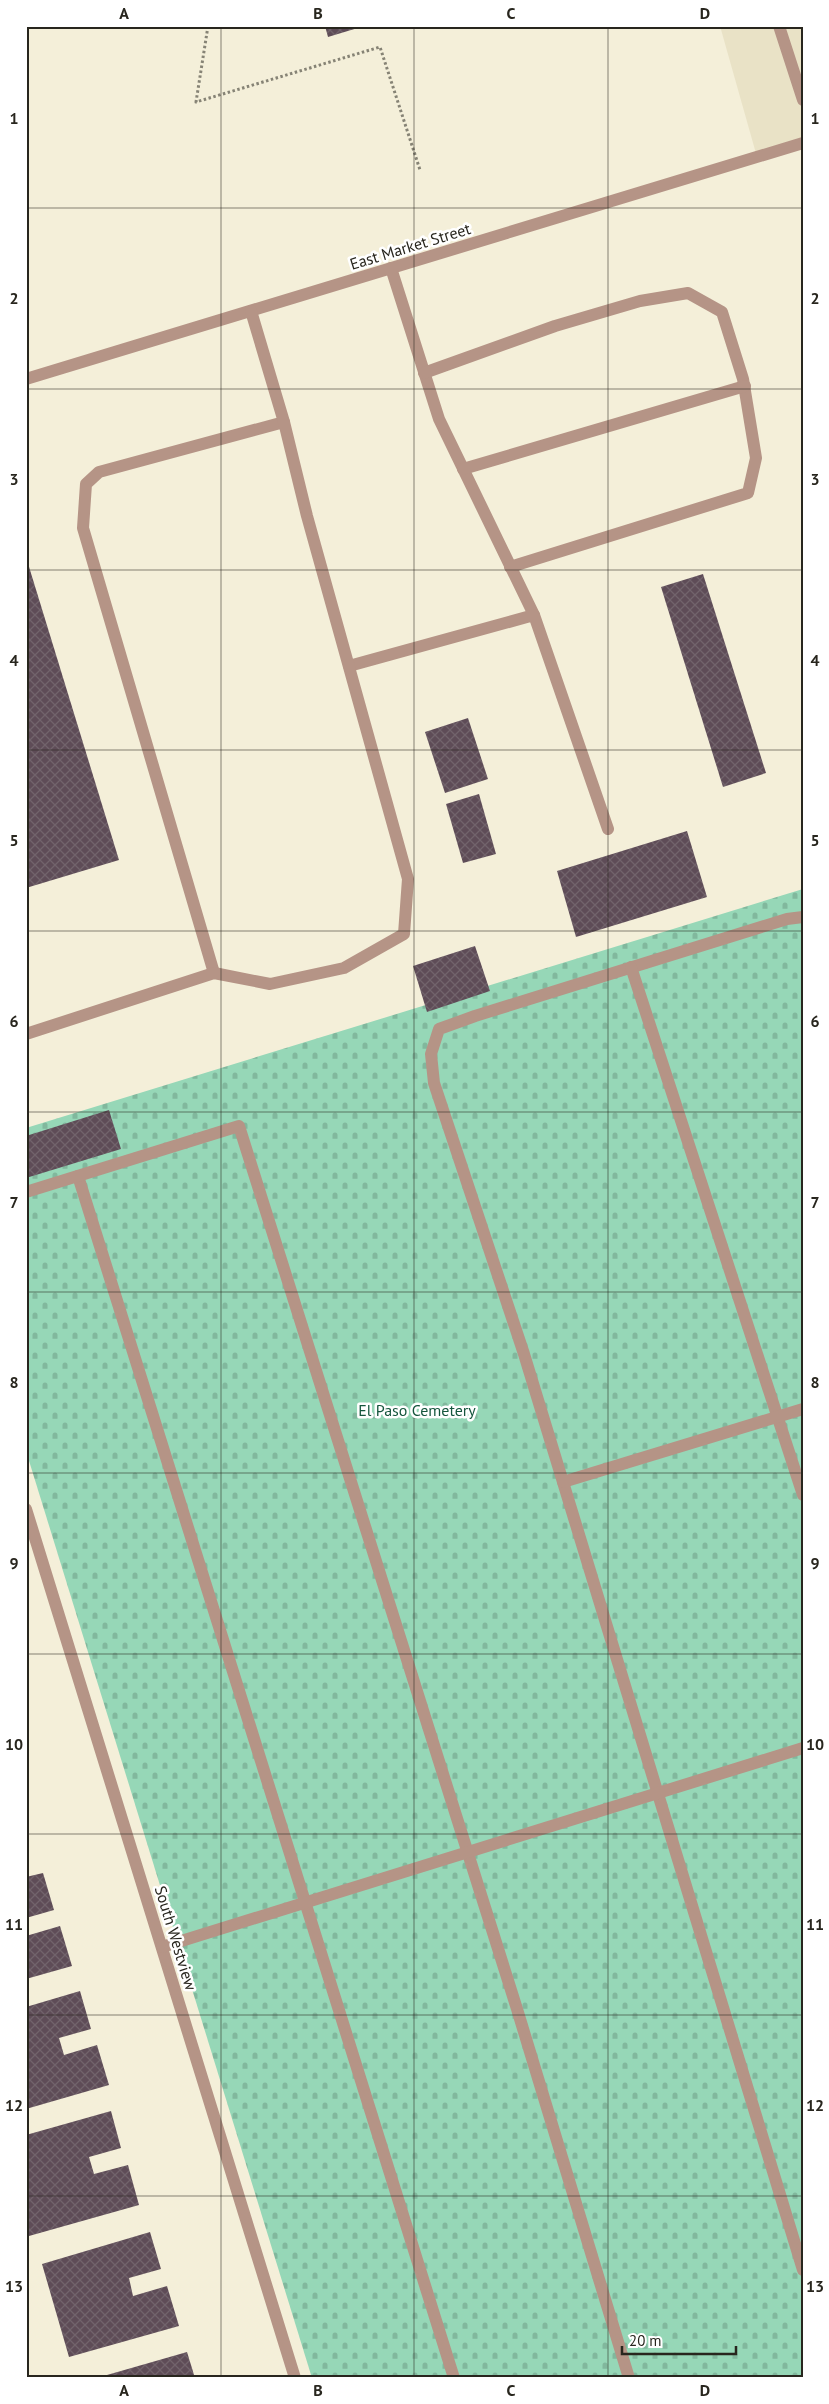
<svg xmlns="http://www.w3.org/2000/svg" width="829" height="2404" viewBox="0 0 829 2404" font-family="'PT Sans',sans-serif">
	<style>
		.built { fill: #e9e2c6 }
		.cemetery { fill: url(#cemetery-stones) }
		.building { fill: url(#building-cross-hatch) }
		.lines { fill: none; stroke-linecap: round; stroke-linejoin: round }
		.path { stroke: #868375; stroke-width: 3; stroke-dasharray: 2.5 2.5; stroke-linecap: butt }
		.minor { stroke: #b59486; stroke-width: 12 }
		.grid { fill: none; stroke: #28261e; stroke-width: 1; stroke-opacity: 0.55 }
		.labels { text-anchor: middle; stroke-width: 5; stroke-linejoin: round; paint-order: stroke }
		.street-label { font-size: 16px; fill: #28261e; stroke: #fff }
		.park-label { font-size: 16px; fill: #15563d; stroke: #fff }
		.neatline { fill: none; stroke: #28261e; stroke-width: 2 }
		.grid-label { font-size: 16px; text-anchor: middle; font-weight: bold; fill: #28261e }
	</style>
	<defs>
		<pattern id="cemetery-stones" width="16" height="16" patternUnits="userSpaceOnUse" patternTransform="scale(1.25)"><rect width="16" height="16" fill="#96d7b7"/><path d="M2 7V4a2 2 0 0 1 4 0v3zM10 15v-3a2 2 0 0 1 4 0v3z" fill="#81b89d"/></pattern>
		<pattern id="building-cross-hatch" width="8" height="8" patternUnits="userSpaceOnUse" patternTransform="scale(1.25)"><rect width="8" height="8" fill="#5e4c57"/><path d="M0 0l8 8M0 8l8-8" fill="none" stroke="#71636b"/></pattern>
	</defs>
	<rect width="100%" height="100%" fill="#f4efd9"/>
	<path class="built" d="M720,26H803V142L757,157Z"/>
	<path class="cemetery" d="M803,889V2378H312L26,1451V1128Z"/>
	<g class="building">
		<path d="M325,26H361V27L328,37Z"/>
		<path d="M26,557L119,860L26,888Z"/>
		<path d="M703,574L766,773L723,787L661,587Z"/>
		<path d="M468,718L488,779L445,793L425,732Z"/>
		<path d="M479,794L496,854L463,863L446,804Z"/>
		<path d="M687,831L707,897L576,937L557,871Z"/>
		<path d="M475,946L490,991L427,1012L413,966Z"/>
		<path d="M109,1110L121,1149L26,1178V1136Z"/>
		<path d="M43,1873L54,1910L26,1918V1877Z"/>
		<path d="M60,1926L72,1966L26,1979V1936Z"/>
		<path d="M80,1991L91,2029L59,2038L64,2055L97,2045L109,2085L26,2109V2007Z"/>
		<path d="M111,2111L121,2148L89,2157L94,2174L128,2165L139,2205L29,2236L26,2226V2135Z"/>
		<path d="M150,2232L161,2269L129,2278L133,2296L167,2286L179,2326L69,2357L42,2264Z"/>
		<path d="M187,2352L195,2378H100V2377Z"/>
	</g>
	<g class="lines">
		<path class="path" d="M208,26L196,102L380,47L420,170"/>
		<g class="minor">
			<path d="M779,26L803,100"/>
			<path d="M391,268L439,419L534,615"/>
			<path d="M424,373L555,326L640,301L688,293L722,312L743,379L756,458L748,493L510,567"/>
			<path d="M26,379L803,143"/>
			<path d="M463,469L745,386"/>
			<path d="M349,666L534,615L608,829"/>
			<path d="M803,917L787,919L475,1016L439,1029L431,1054L434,1083L524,1354L803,2270"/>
			<path d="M631,967L803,1495"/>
			<path d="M214,973L83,528L86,484L99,472L284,422"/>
			<path d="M26,1034L214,973L270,984L344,968L404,934L408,879L307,516L284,422L251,311"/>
			<path d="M78,1176L454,2378"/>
			<path d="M26,1192L239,1126L517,2009L629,2378"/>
			<path d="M563,1482L803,1409"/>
			<path d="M26,1509L295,2378"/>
			<path d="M162,1947L803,1748"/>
		</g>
	</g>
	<path class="grid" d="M221,26V2378M414,26V2378M608,26V2378M26,208H803M26,389H803M26,570H803M26,750H803M26,931H803M26,1112H803M26,1292H803M26,1473H803M26,1654H803M26,1834H803M26,2015H803M26,2196H803"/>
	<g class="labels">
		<g class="street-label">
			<text transform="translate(410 246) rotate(-17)" y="6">East Market Street</text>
			<text transform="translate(176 1938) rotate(73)" y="6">South Westview</text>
		</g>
		<g class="park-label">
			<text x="417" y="1416">El Paso Cemetery</text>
		</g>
	</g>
	<rect width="829" height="2404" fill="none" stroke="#ffffff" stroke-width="55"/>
	<path d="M622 2346v8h114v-8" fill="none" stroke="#28261e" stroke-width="2.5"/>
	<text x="629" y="2346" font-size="15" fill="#28261e" stroke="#ffffff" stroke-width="4" paint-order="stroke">20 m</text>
	<rect x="28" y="28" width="774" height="2348" class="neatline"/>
	<g class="grid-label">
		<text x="124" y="19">A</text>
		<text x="318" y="19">B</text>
		<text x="511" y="19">C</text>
		<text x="705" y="19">D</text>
		<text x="14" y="124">1</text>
		<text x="815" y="124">1</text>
		<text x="14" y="304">2</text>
		<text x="815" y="304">2</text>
		<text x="14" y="485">3</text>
		<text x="815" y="485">3</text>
		<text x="14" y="666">4</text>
		<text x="815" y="666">4</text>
		<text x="14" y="846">5</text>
		<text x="815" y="846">5</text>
		<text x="14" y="1027">6</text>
		<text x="815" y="1027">6</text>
		<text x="14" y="1208">7</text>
		<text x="815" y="1208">7</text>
		<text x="14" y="1388">8</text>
		<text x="815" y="1388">8</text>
		<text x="14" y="1569">9</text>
		<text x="815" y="1569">9</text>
		<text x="14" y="1750">10</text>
		<text x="815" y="1750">10</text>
		<text x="14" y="1930">11</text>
		<text x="815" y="1930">11</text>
		<text x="14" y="2111">12</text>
		<text x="815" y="2111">12</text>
		<text x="14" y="2292">13</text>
		<text x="815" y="2292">13</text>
		<text x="124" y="2396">A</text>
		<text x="318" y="2396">B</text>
		<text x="511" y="2396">C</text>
		<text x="705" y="2396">D</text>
	</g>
</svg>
